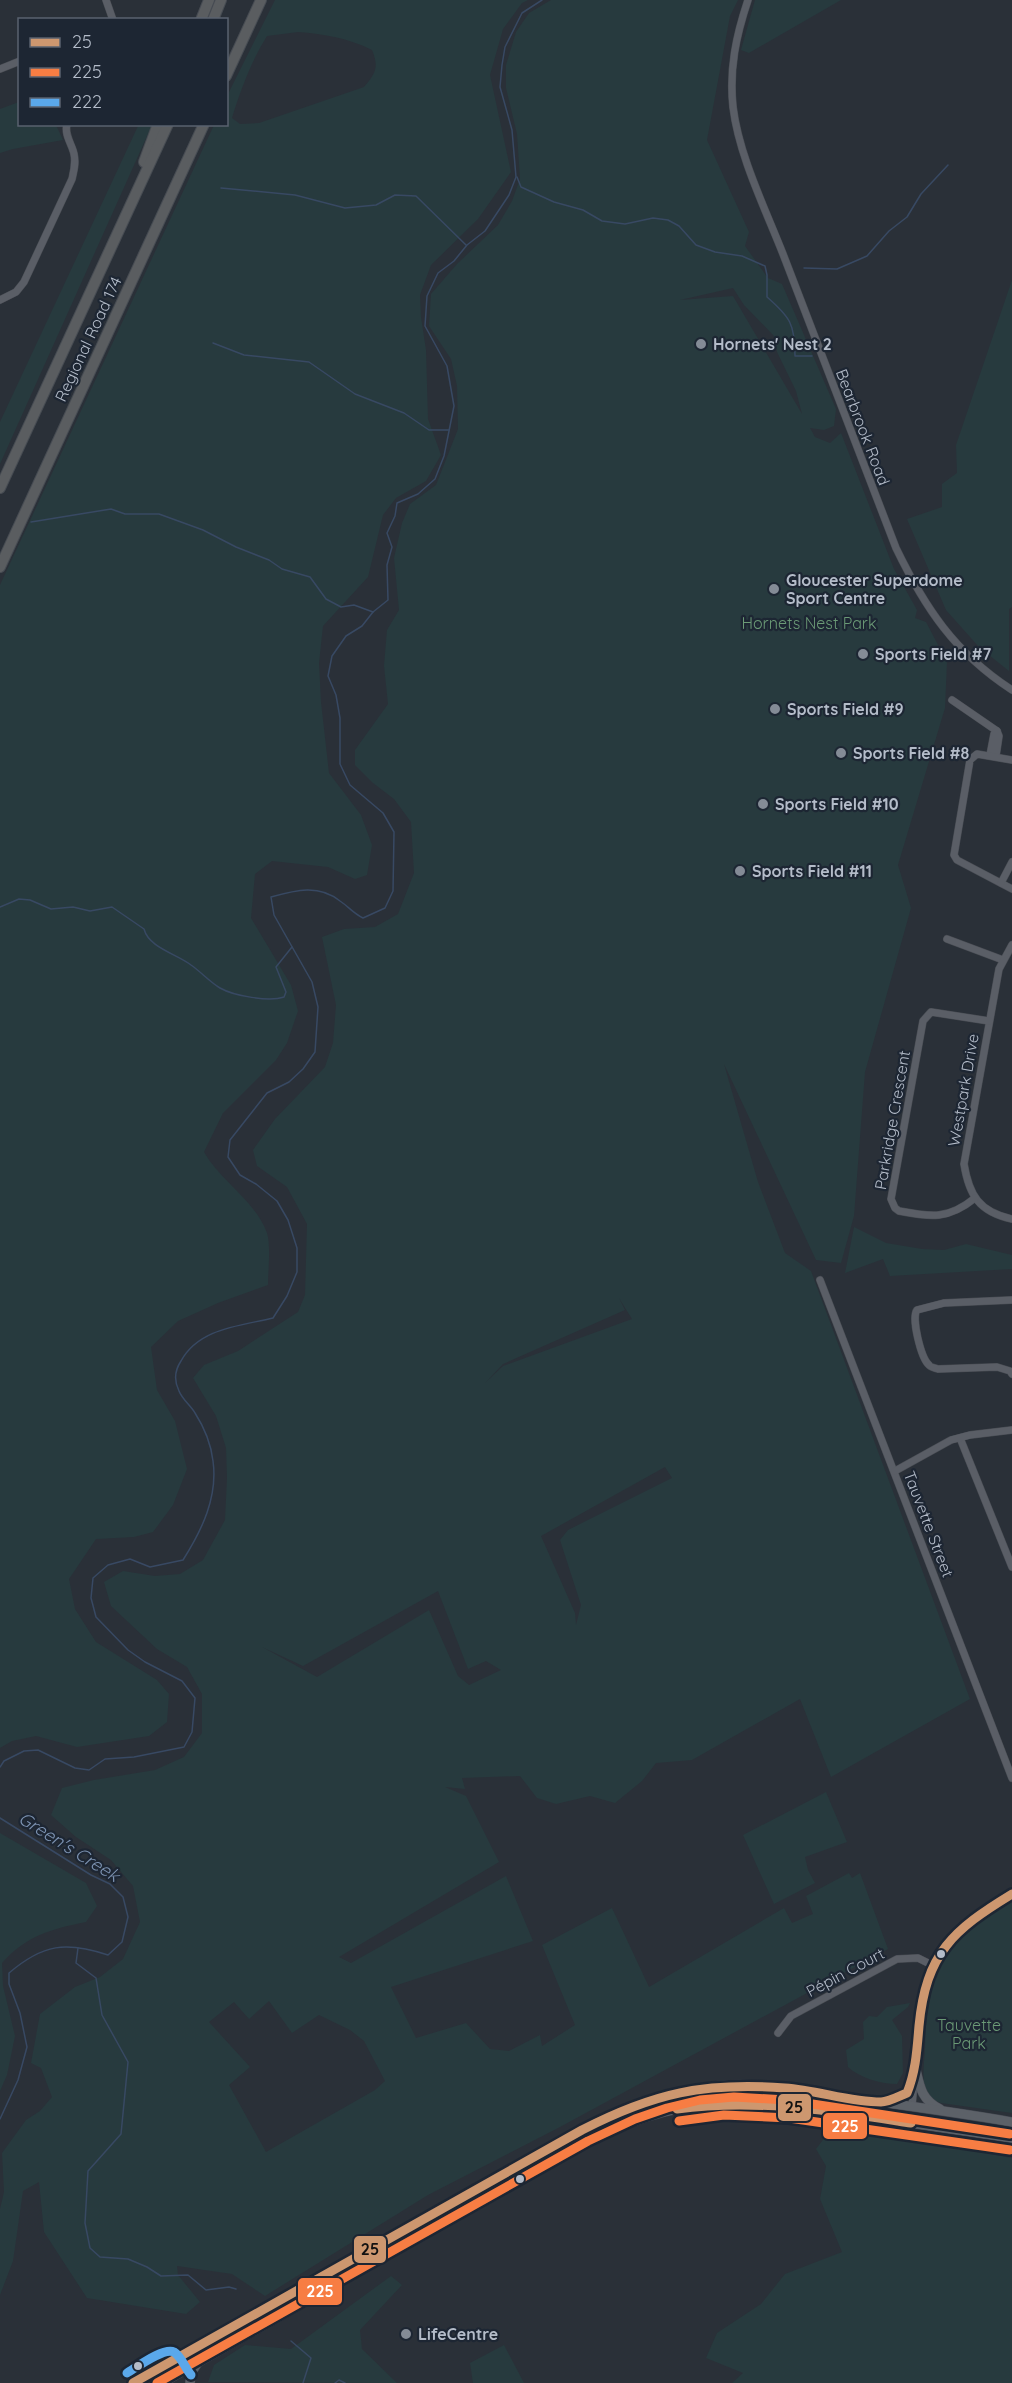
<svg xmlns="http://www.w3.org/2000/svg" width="1012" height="2383" viewBox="0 0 1012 2383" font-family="Quicksand,sans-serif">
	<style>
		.green { fill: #273a3e; fill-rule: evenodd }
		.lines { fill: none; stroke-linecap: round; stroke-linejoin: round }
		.stream { stroke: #384963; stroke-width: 1.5 }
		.minor-casing { stroke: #484c53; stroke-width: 8 }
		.major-casing { stroke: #484c55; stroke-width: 10 }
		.highway-casing { stroke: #474c53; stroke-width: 12 }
		.minor { stroke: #5a5e66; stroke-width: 7 }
		.major { stroke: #5c6168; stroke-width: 9 }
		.highway { stroke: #5a5d60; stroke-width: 10 }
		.bus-1-casing { stroke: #1d2633; stroke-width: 14 }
		.bus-2-casing { stroke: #1d2633; stroke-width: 14 }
		.bus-3-casing { stroke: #1d2633; stroke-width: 14 }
		.bus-1 { stroke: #cd976f; stroke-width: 9 }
		.bus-2 { stroke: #f77d43; stroke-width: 9 }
		.bus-3 { stroke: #5aa8eb; stroke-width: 9 }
		.poi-dot { fill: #848b96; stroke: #1d2633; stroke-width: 2 }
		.bus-dot { fill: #b4bcc9; stroke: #1d2633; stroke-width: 2 }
		.labels { text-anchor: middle; stroke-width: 4.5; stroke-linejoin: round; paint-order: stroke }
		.street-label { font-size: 16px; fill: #b4bcc9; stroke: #1d2633 }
		.poi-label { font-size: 16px; font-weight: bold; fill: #b4bcc9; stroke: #1d2633; text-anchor: start }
		.park-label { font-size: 16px; fill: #6b9a76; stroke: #1d2633 }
		.water-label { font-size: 18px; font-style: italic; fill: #7c92b1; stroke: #1d2633 }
		.line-badge { stroke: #1d2633; stroke-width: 2 }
		.badge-label { font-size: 16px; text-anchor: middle; font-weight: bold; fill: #fff }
		.pale-badge-label { font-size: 16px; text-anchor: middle; font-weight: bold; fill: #111 }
	</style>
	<rect width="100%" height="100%" fill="#2a3038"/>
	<g class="green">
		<path d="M275,0H528L522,3L503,29L490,75L511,172L478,219L431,265L420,295L421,317L426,350L428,419L441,455L426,481L396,498L383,515L368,577L323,626L319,663L321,702L329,773L361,815L372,845L367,875L355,879L328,867L272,861L255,874L251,918L291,985L298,1011L287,1043L276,1060L223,1113L204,1152C221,1182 255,1200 267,1233C271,1245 268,1271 268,1285L218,1303L178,1321L151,1347L157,1390L175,1421L187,1469L173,1505L153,1532L134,1537L96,1539L69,1579L75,1609L96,1642L157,1680L169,1694L167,1722L149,1736L77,1747L36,1736L12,1741L0,1748V585L214,125L226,124L227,96ZM298,32C324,34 348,38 372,50C379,67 376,73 364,87L259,123L240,124L232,118C241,89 251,62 267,36Z"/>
		<path d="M551,0H738L730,16L707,140L749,232L745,246L768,278L782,284L836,409L834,426L824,430L810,428L815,437L830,443L841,433L894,569L917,610L915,618L926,622L947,662L945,708L898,865L911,908L865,1072L854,1216L841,1263L816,1260L724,1064L758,1182L785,1253L811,1271L970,1699L831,1777L800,1699L692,1760L656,1763L642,1781L615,1803L590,1796L556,1804L537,1798L520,1776L462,1778L465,1789L445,1787L466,1796L499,1862L339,1957L351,1963L506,1876L533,1941L391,1987L416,2038L466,2023L490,2049L509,2051L540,2035L542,2046L575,2025L542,1945L612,1908L649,1987L784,1908L792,1923L813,1914L806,1896L849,1873L852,1878L860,1873L888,1949L560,2127L428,2195L265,2296L232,2274L177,2266L178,2275L200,2302L186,2314L87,2298L44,2232L39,2182L23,2191L13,2261L0,2295V2209L4,2192L2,2153L26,2120L40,2111L52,2097L41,2068L31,2063L40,2014L75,1987L100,1977L123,1959L140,1922L133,1886L111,1860L76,1837L51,1815L62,1788L94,1780L155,1770L184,1757L202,1733V1694L187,1667L157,1649L111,1606L104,1582L123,1571L155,1576L180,1574L203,1560L225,1520L227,1478L226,1448L216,1416L193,1378L204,1365L238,1351L298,1312L305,1295L307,1224L287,1187L257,1166L253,1150L275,1119L325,1067L333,1043L336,1005L322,937L344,929L375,927L398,914L414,873L411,822L394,799L373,783L355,765V750L388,704L384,666L387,630L399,610L394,558L402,523L410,504L436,485L458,429L457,386L451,359L429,326L431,294L457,264L498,225L512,201L520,179L517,134L506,88V65L516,32L529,13ZM733,288L744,305L774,336L777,352L796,391L802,414L733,296L680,300ZM619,1298L632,1319L503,1366L485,1383L503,1364L625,1310ZM665,1467L672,1478L568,1530L560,1540L581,1605L576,1625L575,1613L541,1536ZM438,1591L468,1669L486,1661L501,1670L469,1685L458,1676L429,1610L317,1677L262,1647L303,1666ZM269,2001L292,2033L319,2015L350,2030L364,2041L385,2081L375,2090L266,2152L229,2085L250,2067L209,2022L234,2002L249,2019Z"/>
		<path d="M755,0H841L749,53L741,50Z"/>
		<path d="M19,102L20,124L56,125L63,140L13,149L0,153V109Z"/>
		<path d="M139,124L152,125L0,464V422Z"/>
		<path d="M1012,280V607L1009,609V671L979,647L946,610L907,519L942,507V484L957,473L956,445Z"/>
		<path d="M854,1227L886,1243L922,1249L944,1250L966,1244L1012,1255V1269L890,1276L883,1259L845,1273Z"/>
		<path d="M826,1792L847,1842L805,1857L808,1870L815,1883L774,1904L743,1835Z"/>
		<path d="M0,1833L86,1883L97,1906L86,1922C51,1929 26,1936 2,1963L3,1986L15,2036L7,2075L0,2091Z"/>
		<path d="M1012,1901V2113L941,2103L928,2098C921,2083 924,2065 925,2049C926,2000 934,1958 973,1925C984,1915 999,1908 1012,1901Z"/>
		<path d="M910,2003L908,2007L892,2020L902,2036L903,2073L897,2084C881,2084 860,2078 848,2067L846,2050L864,2039L863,2022L869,2016L877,2017L887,2007Z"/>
		<path d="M835,2124L1012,2158V2383H732L743,2373L706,2358L717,2333L761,2304L785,2274L842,2252L820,2199L826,2166L816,2149Z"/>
		<path d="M391,2276L402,2285L360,2330L362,2349L397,2383L208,2382L214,2365L245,2345L291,2349Z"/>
		<path d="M504,2345L524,2383H473L470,2363Z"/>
	</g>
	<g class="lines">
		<g class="stream">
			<path d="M517,177L521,187L554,202L583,210L602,221L625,224L653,218L668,220L679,226L696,245L715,252L742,256L765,266L767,275V297C790,317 795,324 795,356H812"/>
			<path d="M221,188L295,195L345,208L376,205L395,195L416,196L466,245"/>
			<path d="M804,268L837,269L867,256L889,231L907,217L921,194L948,165"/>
			<path d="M213,343L244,355L309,362L355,394L404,413L429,430H449"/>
			<path d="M31,522L111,509L125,514H159L203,530L236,547L269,560L282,569L310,577L326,599L341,607L354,605L373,612"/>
			<path d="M0,907L19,899L30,900L51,909L73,907L90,911L112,907L144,929C149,948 177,954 191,965C201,972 210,982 220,988C234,996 269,1002 284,997L286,992L276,967L292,947"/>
			<path d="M0,1767L4,1761L24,1751L38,1750L75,1768L89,1770L105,1759L134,1757L184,1747L192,1732L195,1698L182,1681L145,1662L128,1650L96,1617L91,1598L93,1578L108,1565L130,1559L150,1567L183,1560C202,1530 218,1497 213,1461C211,1444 204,1427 195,1413C191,1406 182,1399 179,1391C174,1381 175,1370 181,1361C199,1328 240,1326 273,1318L287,1296L297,1272V1248L288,1220L277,1201L256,1184L240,1175L228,1157L230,1140L267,1093L289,1082L303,1069L315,1052L318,1007L312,982L274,915L271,897C296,890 319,884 340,901C349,907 353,913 363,918L385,908L393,891L394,832L383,813L350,785L340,764V718L336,695L328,676L332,656L346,636L362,626L373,612L388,600L387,565L392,547L387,533L395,516L397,503L418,494L435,479L444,456L454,406L447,366L425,326L427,296L438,273L454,261L467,245L485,231L509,195L516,177L512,130L500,87L502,65L505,47L522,13L542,0"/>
			<path d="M0,1818L91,1875L110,1884L123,1897L128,1917L122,1942L108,1955C66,1941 43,1944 9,1973V1984L20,2013L27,2047L18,2080L0,2119"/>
			<path d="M78,1948L76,1963L96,1978L102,2015L128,2062L121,2134L88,2171L85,2223L90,2248L100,2257L128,2259L147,2267L161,2276L188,2275L206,2290L229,2287L236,2289"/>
			<path d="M291,2341L311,2358L303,2383"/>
			<path d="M335,2383L339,2380L345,2383"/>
		</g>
		<g class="minor-casing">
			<g id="minor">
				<path d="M106,0L113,20"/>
				<path d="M748,0C736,36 729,69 733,107C739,156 765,208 783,254C820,352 858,450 896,548C925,608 955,653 1012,690"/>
				<path d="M0,69L20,61"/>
				<path d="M0,300L16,292L24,282L72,179C74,170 76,163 74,154C72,144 64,135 67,124"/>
				<path d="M952,700L997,731"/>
				<path d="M990,755L994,734L997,731L999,736L996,756"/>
				<path d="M1012,760L977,754L970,760L954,855L957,860L1012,889"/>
				<path d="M1001,883L1012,862"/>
				<path d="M947,939L1003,960"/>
				<path d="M1012,945L999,969L964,1164C969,1195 979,1212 1012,1219"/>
				<path d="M975,1198C948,1220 931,1217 899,1211L895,1208L891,1199L923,1021L931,1012L989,1021"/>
				<path d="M820,1280L1012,1778"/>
				<path d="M1012,1300L944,1303L917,1310C911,1318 921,1358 929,1365C930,1367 935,1368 938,1369L997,1367L1010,1371L1012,1374"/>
				<path d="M960,1438L1012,1567"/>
				<path d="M895,1471L951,1440L970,1435L1012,1430"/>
				<path d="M778,2033L791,2016L897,1959L918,1958L932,1965"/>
				<path d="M912,2107C918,2039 912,1964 972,1918C984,1909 999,1902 1012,1894"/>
			</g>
		</g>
		<g class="major-casing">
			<g id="major">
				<path d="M916,2070C920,2088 922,2100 940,2109"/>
				<path d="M885,2102L907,2093L915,2077"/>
				<path d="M133,2383L582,2130C625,2108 668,2091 716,2086C763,2081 812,2092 858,2099C909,2106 961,2113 1012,2122"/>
				<path d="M162,2383L593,2138C634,2119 679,2104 725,2103C765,2101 805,2108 844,2114C900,2121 956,2130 1012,2138"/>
				<path d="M190,2383L191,2373L197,2364"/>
			</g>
		</g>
		<g class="highway-casing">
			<g id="highway">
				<path d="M201,20L209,0"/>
				<path d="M213,20L221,0"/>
				<path d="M226,76L261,0"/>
				<path d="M144,162L158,124"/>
				<path d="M0,488L168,124"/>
				<path d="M0,567L204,124"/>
			</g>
		</g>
		<use href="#minor" class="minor"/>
		<use href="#major" class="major"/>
		<use href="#highway" class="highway"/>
		<g class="bus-1-casing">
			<g id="bus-1">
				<path d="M677,2109C756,2098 832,2111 911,2123"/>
				<path d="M133,2383L582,2130C654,2093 704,2082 785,2088C817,2090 849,2102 881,2102C889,2102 899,2096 907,2093C916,2071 917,2049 919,2026C926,1953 953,1930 1012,1894"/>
			</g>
		</g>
		<g class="bus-2-casing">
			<g id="bus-2">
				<path d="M679,2121L724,2115L789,2118L1010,2150"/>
				<path d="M157,2383L588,2141L635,2119L667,2108L700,2100L734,2097L786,2100L1010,2134"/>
			</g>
		</g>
		<g class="bus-3-casing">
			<path id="bus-3" d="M127,2373C137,2367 164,2347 174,2352C181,2356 185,2368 191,2375"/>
		</g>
		<use href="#bus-1" class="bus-1"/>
		<use href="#bus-2" class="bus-2"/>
		<use href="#bus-3" class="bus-3"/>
	</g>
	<g class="poi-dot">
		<circle cx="701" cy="344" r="6"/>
		<circle cx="774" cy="589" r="6"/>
		<circle cx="863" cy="654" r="6"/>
		<circle cx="775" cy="709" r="6"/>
		<circle cx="841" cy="753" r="6"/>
		<circle cx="763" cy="804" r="6"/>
		<circle cx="740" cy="871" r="6"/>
		<circle cx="406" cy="2334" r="6"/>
	</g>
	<g class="bus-dot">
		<circle cx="941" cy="1954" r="5"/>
		<circle cx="520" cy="2179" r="5"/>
		<circle cx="138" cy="2366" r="5"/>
	</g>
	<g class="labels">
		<g class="street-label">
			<text transform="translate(88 339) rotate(-65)" y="6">Regional Road 174</text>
			<text transform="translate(863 427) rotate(69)" y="6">Bearbrook Road</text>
			<text transform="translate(963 1090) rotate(-80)" y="6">Westpark Drive</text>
			<text transform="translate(892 1120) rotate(-80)" y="6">Parkridge Crescent</text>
			<text transform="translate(929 1524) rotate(69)" y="6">Tauvette Street</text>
			<text transform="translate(845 1972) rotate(-28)" y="6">Pépin Court</text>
		</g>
		<g class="poi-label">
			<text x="713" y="350">Hornets' Nest 2</text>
			<text x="786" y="586">Gloucester Superdome<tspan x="786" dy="18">Sport Centre</tspan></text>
			<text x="875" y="660">Sports Field #7</text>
			<text x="787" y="715">Sports Field #9</text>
			<text x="853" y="759">Sports Field #8</text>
			<text x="775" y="810">Sports Field #10</text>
			<text x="752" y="877">Sports Field #11</text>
			<text x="418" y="2340">LifeCentre</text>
		</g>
		<g class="park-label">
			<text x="809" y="629">Hornets Nest Park</text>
			<text x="969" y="2031">Tauvette<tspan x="969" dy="18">Park</tspan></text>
		</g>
		<g class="water-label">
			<text transform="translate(69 1847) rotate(32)" y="6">Green's Creek</text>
		</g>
	</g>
	<g class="line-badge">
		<rect x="777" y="2093" width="35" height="29" rx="6" fill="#cd976f"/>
		<rect x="822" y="2112" width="46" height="28" rx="6" fill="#f77d43"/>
		<rect x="353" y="2235" width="34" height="29" rx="6" fill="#cd976f"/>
		<rect x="297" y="2277" width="46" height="29" rx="6" fill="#f77d43"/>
	</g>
	<g class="badge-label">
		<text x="845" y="2132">225</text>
		<text x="320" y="2297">225</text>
	</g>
	<g class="pale-badge-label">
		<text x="794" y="2113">25</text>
		<text x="370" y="2255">25</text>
	</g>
	<rect x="18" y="18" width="210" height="108" fill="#1d2633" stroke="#59626f" stroke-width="1.5"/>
	<rect x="30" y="38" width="30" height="9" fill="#cd976f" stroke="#59626f" stroke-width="1.5"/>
	<text x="72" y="48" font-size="18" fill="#b4bcc9">25</text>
	<rect x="30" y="68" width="30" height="9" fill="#f77d43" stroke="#59626f" stroke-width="1.5"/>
	<text x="72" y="78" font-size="18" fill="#b4bcc9">225</text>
	<rect x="30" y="98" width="30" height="9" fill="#5aa8eb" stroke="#59626f" stroke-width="1.5"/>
	<text x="72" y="108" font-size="18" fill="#b4bcc9">222</text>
</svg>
